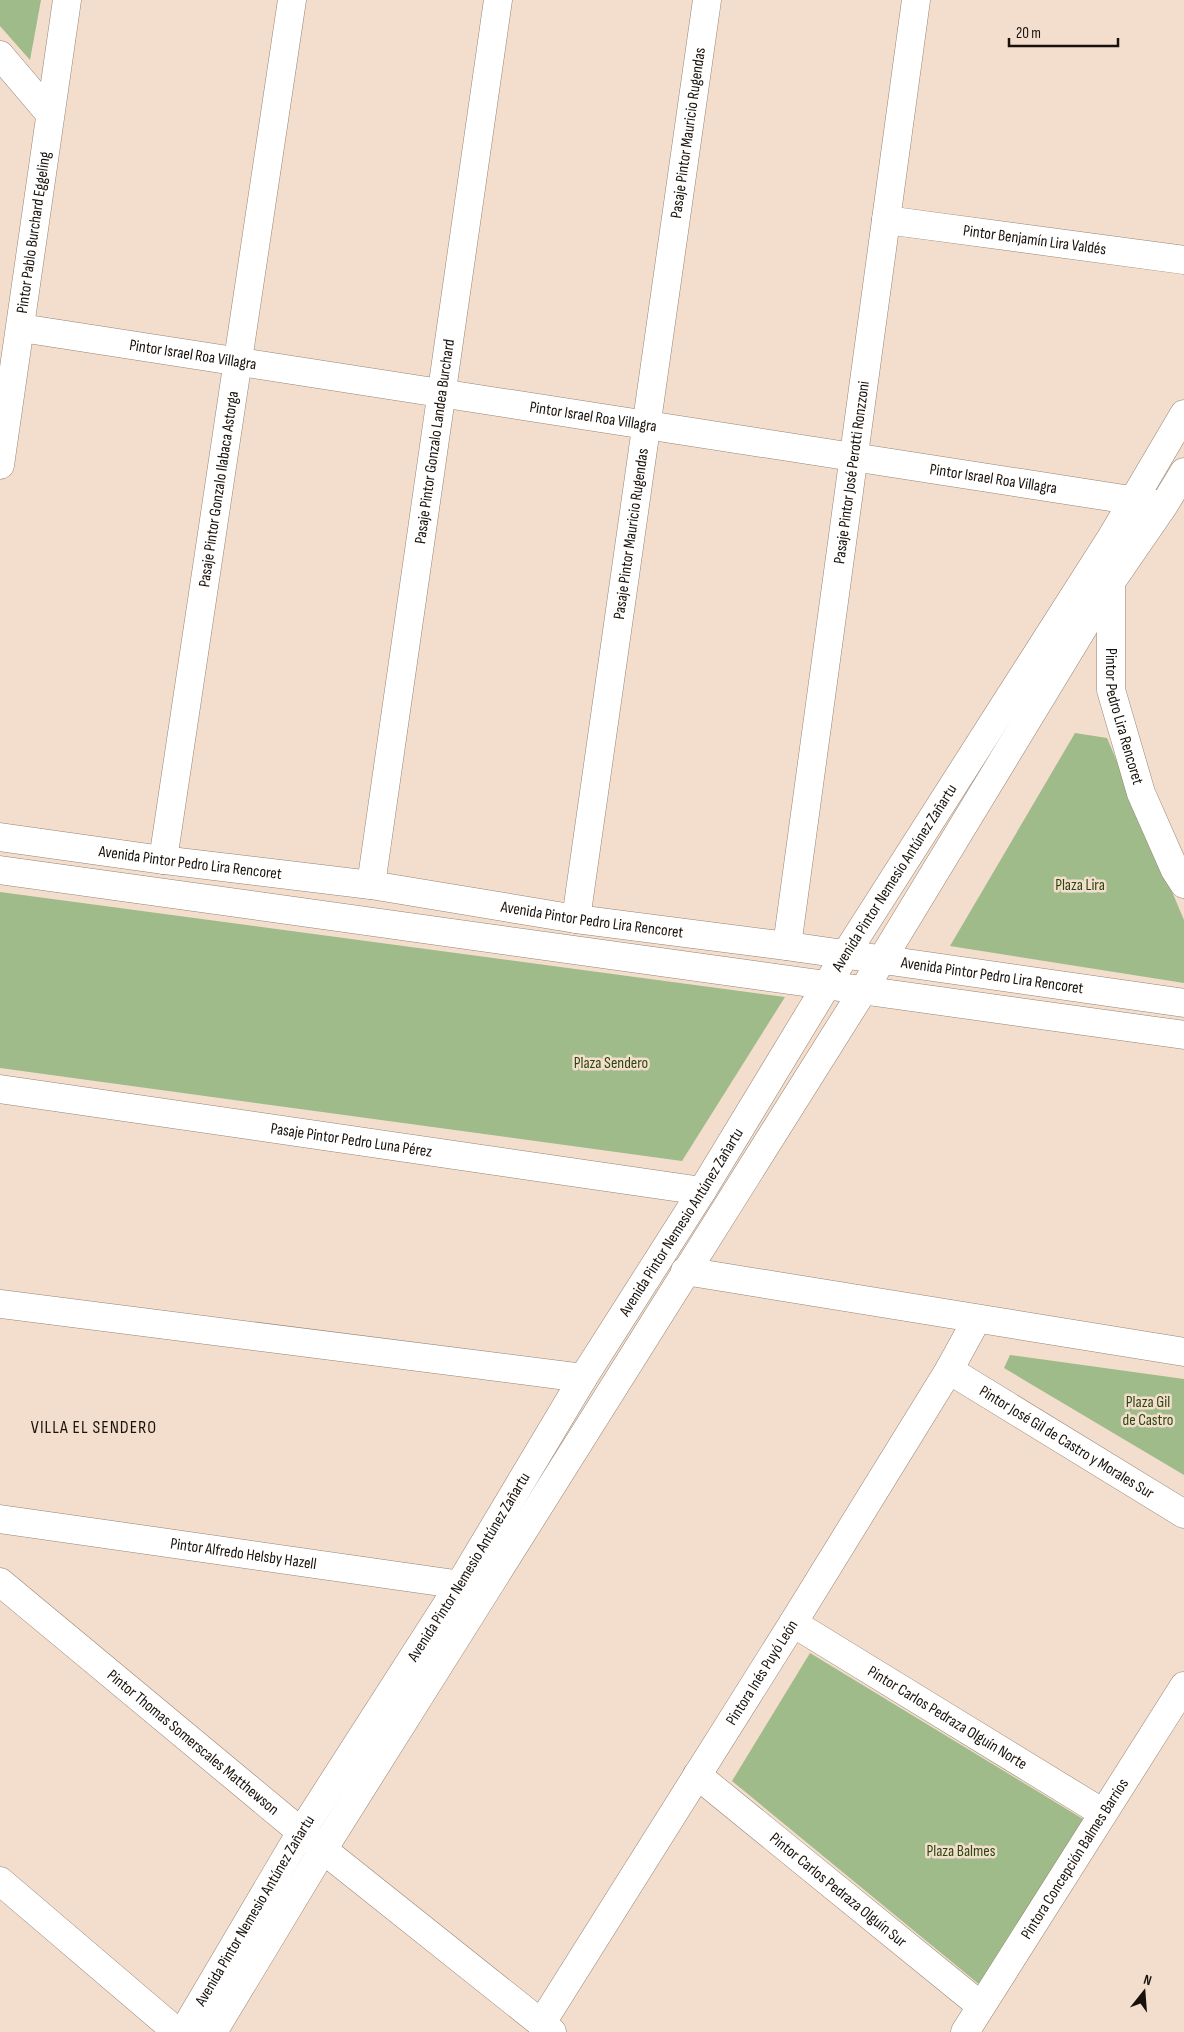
<svg xmlns="http://www.w3.org/2000/svg" width="1184" height="2032" viewBox="0 0 1184 2032" font-family="'Sofia Sans Condensed',sans-serif">
<style>
.green{fill:#9ebb89}
.lines{fill:none;stroke-linecap:round;stroke-linejoin:round}
.street-casing{stroke:#968374;stroke-width:29}
.secondary-casing{stroke:#968374;stroke-width:29}
.street{stroke:#fff;stroke-width:28}
.secondary{stroke:#fff;stroke-width:28}
.labels{text-anchor:middle;dominant-baseline:central;stroke-width:5;stroke-linejoin:round;paint-order:stroke}
.street-label{font-size:16px;fill:#19120c;stroke:#f3decd}
.park-label{font-size:16px;fill:#2b470f;stroke:#f3decd}
.neighbourhood-label{font-size:18px;letter-spacing:1px;fill:#19120c;stroke:#f3decd}
</style>
<rect width="100%" height="100%" fill="#f3decd"/>
<!-- green -->
<g class="green">
<polygon points="0,0 41,0 30,60 0,26"/>
<polygon points="1075,733 1107,738 1184,920 1184,983 950,946"/>
<polygon points="0,892 785,997 682,1161 0,1068"/>
<polygon points="1010,1355 1184,1379 1184,1475 1004,1368"/>
<polygon points="810,1653 1088,1822 986,1990 732,1781"/>
</g>
<g class="lines">
<defs>
<g id="street">
<polyline points="0,55 50,114"/>
<path id="s1" d="M 886,220 L 1184,260"/>
<path id="s2" d="M 21,328 L 1156,504"/>
<path id="s3" d="M 0,465 L 67,0"/>
<path id="s4" d="M 1111,572 L 1111,690 L 1141,793 L 1175,870 L 1184,884"/>
<path id="s5" d="M 0,837 L 163,860 L 371,885 L 576,919 L 787,946 L 1184,1003"/>
<path id="s6" d="M 163,860 L 292,0"/>
<polyline points="0,870 1184,1035"/>
<path id="s7" d="M 371,885 L 498,0"/>
<path id="s8" d="M 576,919 L 707,0"/>
<path id="s9" d="M 787,946 L 916,0"/>
<path id="s10" d="M 0,1089 L 702,1191"/>
<polyline points="685,1271 1184,1352"/>
<polyline points="0,1304 583,1378"/>
<path id="s11" d="M 949,1370 L 1184,1514"/>
<path id="s12" d="M 0,1519 L 483,1588"/>
<path id="s13" d="M 0,1582 L 301,1832 L 552,2032"/>
<path id="s14" d="M 793,1623 L 1103,1813"/>
<path id="s15" d="M 697,1775 L 981,2006"/>
<polyline points="0,1881 177,2032"/>
<path id="s16" d="M 541,2024 L 793,1623 L 949,1370 L 977,1319"/>
<path id="s17" d="M 965,2032 L 1184,1686"/>
</g>
<g id="secondary">
<path id="s18" d="M 183,2032 L 301,1832 L 460,1584 L 583,1378 L 702,1191 L 845,955 L 1111,538 L 1184,414"/>
<polyline points="213,2032 324,1848 864,989 1111,582 1164,505 1184,472"/>
</g>
</defs>
<!-- street casing -->
<use href="#street" class="street-casing"/>
<!-- secondary casing -->
<use href="#secondary" class="secondary-casing"/>
<!-- street -->
<use href="#street" class="street"/>
<!-- secondary -->
<use href="#secondary" class="secondary"/>
</g>
<g class="labels">
<!-- street labels -->
<g class="street-label">
<text stroke="none"><textPath href="#s8" startOffset="794">Pasaje Pintor Mauricio Rugendas</textPath></text>
<text stroke="none"><textPath href="#s3" startOffset="235">Pintor Pablo Burchard Eggeling</textPath></text>
<text stroke="none"><textPath href="#s1" startOffset="150">Pintor Benjamín Lira Valdés</textPath></text>
<text stroke="none"><textPath href="#s2" startOffset="174">Pintor Israel Roa Villagra</textPath></text>
<text stroke="none"><textPath href="#s2" startOffset="579">Pintor Israel Roa Villagra</textPath></text>
<text stroke="none"><textPath href="#s7" startOffset="448">Pasaje Pintor Gonzalo Landea Burchard</textPath></text>
<text stroke="none"><textPath href="#s9" startOffset="478">Pasaje Pintor José Perotti Ronzzoni</textPath></text>
<text stroke="none"><textPath href="#s2" startOffset="984">Pintor Israel Roa Villagra</textPath></text>
<text stroke="none"><textPath href="#s6" startOffset="375">Pasaje Pintor Gonzalo Ilabaca Astorga</textPath></text>
<text stroke="none"><textPath href="#s8" startOffset="389">Pasaje Pintor Mauricio Rugendas</textPath></text>
<text stroke="none"><textPath href="#s4" startOffset="146">Pintor Pedro Lira Rencoret</textPath></text>
<text stroke="none"><textPath href="#s5" startOffset="192">Avenida Pintor Pedro Lira Rencoret</textPath></text>
<text stroke="none"><textPath href="#s18" startOffset="1356">Avenida Pintor Nemesio Antúnez Zañartu</textPath></text>
<text stroke="none"><textPath href="#s5" startOffset="598">Avenida Pintor Pedro Lira Rencoret</textPath></text>
<text stroke="none"><textPath href="#s5" startOffset="1002">Avenida Pintor Pedro Lira Rencoret</textPath></text>
<text stroke="none"><textPath href="#s10" startOffset="355">Pasaje Pintor Pedro Luna Pérez</textPath></text>
<text stroke="none"><textPath href="#s18" startOffset="951">Avenida Pintor Nemesio Antúnez Zañartu</textPath></text>
<text stroke="none"><textPath href="#s11" startOffset="138">Pintor José Gil de Castro y Morales Sur</textPath></text>
<text stroke="none"><textPath href="#s12" startOffset="246">Pintor Alfredo Helsby Hazell</textPath></text>
<text stroke="none"><textPath href="#s18" startOffset="546">Avenida Pintor Nemesio Antúnez Zañartu</textPath></text>
<text stroke="none"><textPath href="#s16" startOffset="415">Pintora Inés Puyó León</textPath></text>
<text stroke="none"><textPath href="#s14" startOffset="181">Pintor Carlos Pedraza Olguín Norte</textPath></text>
<text stroke="none"><textPath href="#s13" startOffset="251">Pintor Thomas Somerscales Matthewson</textPath></text>
<text stroke="none"><textPath href="#s17" startOffset="205">Pintora Concepción Balmes Barrios</textPath></text>
<text stroke="none"><textPath href="#s15" startOffset="182">Pintor Carlos Pedraza Olguín Sur</textPath></text>
<text stroke="none"><textPath href="#s18" startOffset="141">Avenida Pintor Nemesio Antúnez Zañartu</textPath></text>
</g>
<!-- park labels -->
<g class="park-label">
<text x="1080" y="885">Plaza Lira</text>
<text x="611" y="1063">Plaza Sendero</text>
<text x="1148" y="1402">Plaza Gil<tspan x="1148" dy="18">de Castro</tspan></text>
<text x="961" y="1851">Plaza Balmes</text>
</g>
<!-- neighbourhood labels -->
<g class="neighbourhood-label">
<text x="94" y="1427">VILLA EL SENDERO</text>
</g>
</g>
<!-- north arrow -->
<g transform="translate(1144 1992) rotate(17)" stroke="#f3decd" stroke-width="4" paint-order="stroke">
<path d="M0-4L9 19L0 12L-9 19Z" fill="#19120c"/>
<text y="-8" font-size="14" font-weight="bold" text-anchor="middle" fill="#19120c">N</text>
</g>
<!-- scale -->
<path d="M1009 38v8h109v-8" fill="none" stroke="#19120c" stroke-width="2.5"/>
<text x="1016" y="38" font-size="15" fill="#19120c" stroke="#f3decd" stroke-width="4" paint-order="stroke">20 m</text>
</svg>
